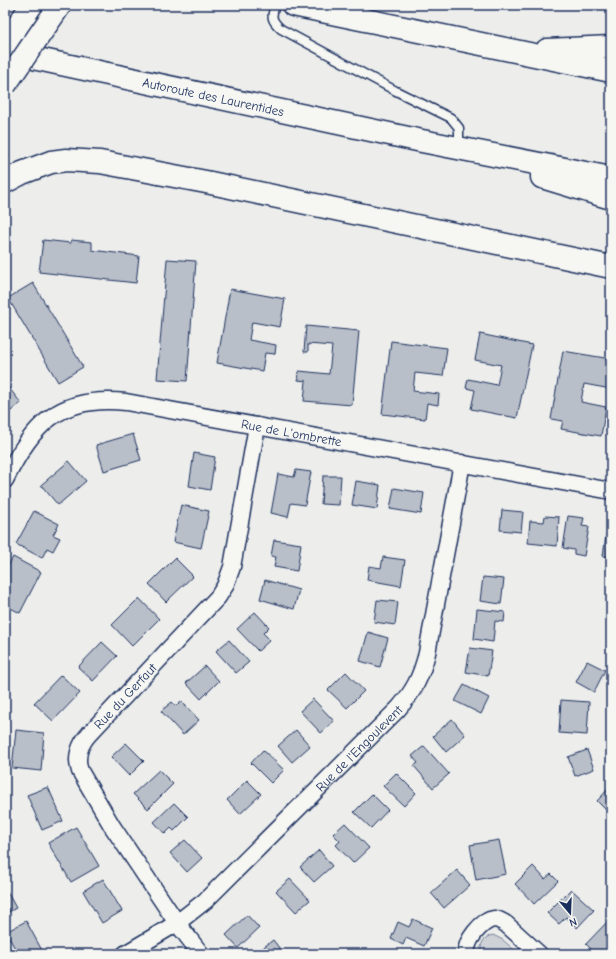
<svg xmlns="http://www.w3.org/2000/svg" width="616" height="959" viewBox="0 0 616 959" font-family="'Comic Neue',sans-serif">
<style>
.green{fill:#ced2d7;stroke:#74809a}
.building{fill:#b9bfc8;stroke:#1b2f5e}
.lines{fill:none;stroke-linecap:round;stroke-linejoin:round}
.lane-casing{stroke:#1b2f5e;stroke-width:11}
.street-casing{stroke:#1b2f5e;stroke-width:19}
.secondary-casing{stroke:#1b2f5e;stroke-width:25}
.highway-casing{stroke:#1b2f5e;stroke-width:25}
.lane{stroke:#f6f6f2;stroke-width:8}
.street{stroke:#f6f6f2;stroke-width:16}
.secondary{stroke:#f6f6f2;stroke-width:22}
.highway{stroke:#f6f6f2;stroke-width:22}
.secondary-bridge-casing{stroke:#1b2f5e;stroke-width:25;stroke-linecap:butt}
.secondary-bridge{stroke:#f6f6f2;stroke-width:22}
.labels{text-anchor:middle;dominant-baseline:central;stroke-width:3;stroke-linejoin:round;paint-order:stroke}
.street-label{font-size:13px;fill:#1b2f5e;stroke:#f6f6f2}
</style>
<rect width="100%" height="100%" fill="#edeeec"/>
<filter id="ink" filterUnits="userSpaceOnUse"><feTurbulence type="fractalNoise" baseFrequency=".025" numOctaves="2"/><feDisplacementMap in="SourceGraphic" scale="8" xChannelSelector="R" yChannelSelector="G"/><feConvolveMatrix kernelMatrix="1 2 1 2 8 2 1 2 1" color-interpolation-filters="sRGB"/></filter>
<g filter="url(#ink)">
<!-- green -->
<path class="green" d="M 493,935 L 503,940 L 519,954 L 482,954 C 479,945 483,937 493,935 Z"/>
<!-- building -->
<g class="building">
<polygon points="43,240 71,243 71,240 92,242 92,250 139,256 136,283 39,272"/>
<polygon points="167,259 196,261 187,381 157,379"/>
<polygon points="33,283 83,367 58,382 8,298"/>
<polygon points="230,289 285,299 280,327 252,322 249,340 276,345 275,354 265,353 262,371 217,363"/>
<polygon points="306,326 359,331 352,405 304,401 306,381 298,380 299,371 329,374 332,346 308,344 308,352 304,352"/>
<polygon points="480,334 532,345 517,418 471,409 475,390 466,388 468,379 497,385 501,365 475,360"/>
<polygon points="391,341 447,348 443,376 415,373 413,391 439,394 438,405 427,403 425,419 382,414"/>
<polygon points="563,351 611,359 611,389 584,384 581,402 606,407 601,436 561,429 563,421 551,419"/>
<polygon points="5,383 21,403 7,414 5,411"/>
<polygon points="133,434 141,460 104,471 96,445"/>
<polygon points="194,453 215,457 210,490 189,486"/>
<polygon points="69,461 86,481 58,505 41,485"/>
<polygon points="296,470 311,472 305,505 291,503 288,517 271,513 278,474 294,477"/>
<polygon points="323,476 341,476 339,505 321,504"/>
<polygon points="356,481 380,485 377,509 352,505"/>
<polygon points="394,488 424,493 421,514 390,509"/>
<polygon points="181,505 209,511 201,548 173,542"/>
<polygon points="502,510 523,512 521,532 500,530"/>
<polygon points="34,511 59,524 53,535 60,538 53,551 47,548 42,558 16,544"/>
<polygon points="545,516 559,517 557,546 528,543 530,521 544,522"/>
<polygon points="568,516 584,518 582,526 589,527 584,556 574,554 574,550 563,548"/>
<polygon points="607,528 611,528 611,557 603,556"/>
<polygon points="274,540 301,544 297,571 274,567 276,557 271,556"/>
<polygon points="13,557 41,572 20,613 5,605 5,572"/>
<polygon points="383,557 405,560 401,586 367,580 369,566 381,568"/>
<polygon points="175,558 193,576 166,602 149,584"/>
<polygon points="483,577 504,579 501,604 480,601"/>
<polygon points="265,580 299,590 294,609 260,599"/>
<polygon points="139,598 159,619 132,646 112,625"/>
<polygon points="377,600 398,602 395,625 374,622"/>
<polygon points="477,609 505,612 504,622 495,621 493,642 474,639"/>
<polygon points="255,612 269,627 263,633 270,640 258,651 237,629"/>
<polygon points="5,620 9,622 5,629"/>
<polygon points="368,632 388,638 380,667 360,661"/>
<rect x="608" y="633" width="3" height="24"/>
<polygon points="229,640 249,662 236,673 216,651"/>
<polygon points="102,642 117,656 93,681 78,667"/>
<polygon points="470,648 492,651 488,676 466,672"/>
<polygon points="587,661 605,670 594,692 576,682"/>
<polygon points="205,666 219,681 201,699 186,683"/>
<polygon points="346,672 364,691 347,708 328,690"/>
<polygon points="61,675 80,693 53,721 34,703"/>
<polygon points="464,685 489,698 481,714 455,701"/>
<polygon points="313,699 334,721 321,733 300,711"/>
<polygon points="561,700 589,702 587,735 559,733"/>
<polygon points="181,701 199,720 183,735 161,711 172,702 176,706"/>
<polygon points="452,719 465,735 446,752 433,736"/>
<polygon points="16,730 44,733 41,771 12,768"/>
<polygon points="296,730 310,746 292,762 278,746"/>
<polygon points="126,743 144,761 129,776 111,757"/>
<polygon points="424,746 449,774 433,788 414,766 418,763 412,756"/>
<polygon points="263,750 284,770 271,783 251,763"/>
<polygon points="587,750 594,769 575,776 568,757"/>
<polygon points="159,770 173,784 148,809 133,794"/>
<polygon points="396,773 416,793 404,806 383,786"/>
<polygon points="247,780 261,794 240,814 227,800"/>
<polygon points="611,786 611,815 597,801"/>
<polygon points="48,787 63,821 42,830 27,795"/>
<polygon points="372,794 388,810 371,828 354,812"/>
<polygon points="174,803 188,817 174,831 171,828 165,834 154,822"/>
<polygon points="345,823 369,848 353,863 336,845 340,841 333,834"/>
<polygon points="76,827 99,866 71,882 48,843"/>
<polygon points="185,840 202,858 187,872 170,853"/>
<polygon points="499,840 506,874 476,880 470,845"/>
<polygon points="319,850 332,866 314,882 300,867"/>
<polygon points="533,866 545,879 551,874 558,881 534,904 515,884"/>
<polygon points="457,870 470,885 444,908 431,893"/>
<polygon points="103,879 122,911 102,923 83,891"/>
<polygon points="290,879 310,900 296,912 276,891"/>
<polygon points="5,888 16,908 5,914"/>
<polygon points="571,889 594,910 577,928 566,917 559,924 547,913"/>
<polygon points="247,915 259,928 238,948 226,935"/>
<polygon points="413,919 432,928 424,946 406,938 403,945 391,939 398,922 409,927"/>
<polygon points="609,920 611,922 611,954 605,954 600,950 596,954 586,944"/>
<polygon points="26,921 44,954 18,954 6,932"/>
<polygon points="273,940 284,954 255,954"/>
</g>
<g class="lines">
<defs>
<path id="lane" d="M 275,5 C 271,17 271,20 281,29 L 396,91 L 451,118 L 459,128 L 459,147"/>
<g id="street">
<path id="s1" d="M 5,480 C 33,424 59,395 126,402 L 611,491"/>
<path id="s2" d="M 125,954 L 177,923 L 205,901 L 398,709 C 414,691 421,677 427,653 L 462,463"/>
<path id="s3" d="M 201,954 L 177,923 L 112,826 L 80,771 C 75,757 80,744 89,734 L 218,597 L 225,586 L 232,567 L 257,426"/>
<path d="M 467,954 C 464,942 482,920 494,919 C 499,919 502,922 506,924 L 539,954"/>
</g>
<g id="secondary">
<polyline points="5,44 32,5"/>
<polyline points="5,182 22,173 51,162 66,160 100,162 206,182 611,267"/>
</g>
<g id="highway">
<polyline points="293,5 611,71"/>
<polyline points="547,50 611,47"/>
<path id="s4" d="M 5,52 L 422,141 L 611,178"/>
<polyline points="542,177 611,198"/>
</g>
</defs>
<!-- lane casing -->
<use href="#lane" class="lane-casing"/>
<!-- street casing -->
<use href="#street" class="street-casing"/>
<!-- secondary casing -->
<use href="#secondary" class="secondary-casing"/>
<!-- highway casing -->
<use href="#highway" class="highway-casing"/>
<!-- lane -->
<use href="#lane" class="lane"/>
<!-- street -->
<use href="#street" class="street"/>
<!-- secondary -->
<use href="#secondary" class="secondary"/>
<!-- highway -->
<use href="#highway" class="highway"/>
<defs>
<polyline id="secondary-bridge" points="5,85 60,5"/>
</defs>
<!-- secondary-bridge casing -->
<use href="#secondary-bridge" class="secondary-bridge-casing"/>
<!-- secondary-bridge -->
<use href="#secondary-bridge" class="secondary-bridge"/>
</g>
</g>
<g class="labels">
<!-- street labels -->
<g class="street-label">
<text stroke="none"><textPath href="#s4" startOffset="213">Autoroute des Laurentides</textPath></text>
<text stroke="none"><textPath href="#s1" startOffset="325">Rue de L'ombrette</textPath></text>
<text stroke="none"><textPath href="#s3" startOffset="312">Rue du Gerfaut</textPath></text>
<text stroke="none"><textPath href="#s2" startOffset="313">Rue de l'Engoulevent</textPath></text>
</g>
</g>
<!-- margin -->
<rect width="616" height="959" fill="none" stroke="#f6f6f2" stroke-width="20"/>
<rect x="10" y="10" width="596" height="939" fill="none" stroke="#1b2f5e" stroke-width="1.5" filter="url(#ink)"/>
<!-- north arrow -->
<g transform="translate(570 913) rotate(161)" stroke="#f6f6f2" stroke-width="3" paint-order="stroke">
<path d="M0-3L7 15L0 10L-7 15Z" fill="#1b2f5e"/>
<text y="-6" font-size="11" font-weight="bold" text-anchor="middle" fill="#1b2f5e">N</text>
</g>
</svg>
